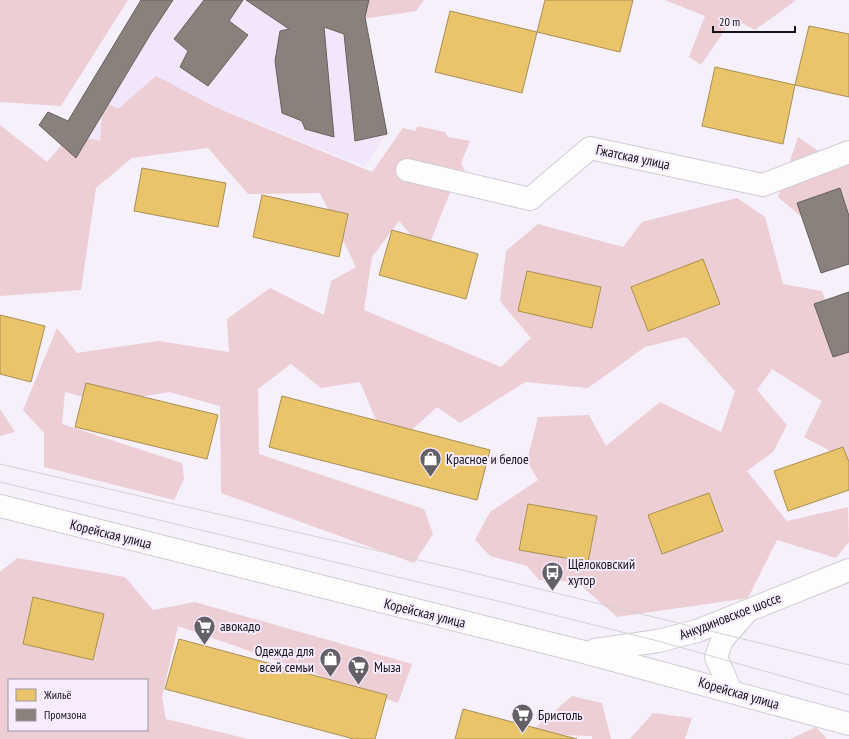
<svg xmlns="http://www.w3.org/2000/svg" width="849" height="739" viewBox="0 0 849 739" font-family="'PT Sans Narrow',sans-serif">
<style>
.built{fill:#f1e6fa}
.green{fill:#edced5;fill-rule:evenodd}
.homes{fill:#e9c46a;stroke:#aa8f52}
.industry{fill:#8a817c;stroke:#67605e}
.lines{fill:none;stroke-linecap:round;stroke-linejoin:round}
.street-casing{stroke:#d0cbd4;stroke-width:24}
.secondary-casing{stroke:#d0cbd4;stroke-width:24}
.street{stroke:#fefdfe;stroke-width:22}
.secondary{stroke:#fefdfe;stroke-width:22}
.tram{stroke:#d3d1d4;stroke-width:1}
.labels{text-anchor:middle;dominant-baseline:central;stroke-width:4;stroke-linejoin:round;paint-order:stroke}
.street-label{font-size:14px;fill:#161219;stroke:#f6ecfe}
.poi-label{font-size:14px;fill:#161219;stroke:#f6ecfe;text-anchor:start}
</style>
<rect width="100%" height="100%" fill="#f5f0fa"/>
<!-- built -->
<polygon class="built" points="141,0 369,0 365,17 387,134 364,166 154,83 93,165 76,158 39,125 48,112 68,121"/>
<!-- green -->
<g class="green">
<polygon points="0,0 128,0 61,106 0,102"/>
<polygon points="355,0 424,0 416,11 356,20"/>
<polygon points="665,0 794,0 795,1 755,30 733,18 701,65 689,57 705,16"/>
<polygon points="156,76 215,107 372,172 403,128 416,131 417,126 445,132 448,137 470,141 461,163 465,171 459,170 426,253 399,221 372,257 364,310 501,367 531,338 500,301 506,251 538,224 623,247 642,222 737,198 765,217 783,284 822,291 837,333 849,331 849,461 804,437 822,401 772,369 757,390 787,425 773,452 747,471 787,521 848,507 849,542 836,558 777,540 748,598 617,617 577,582 539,580 527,566 490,556 475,540 490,512 538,480 527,461 538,417 589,415 606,446 660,402 721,432 735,391 686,337 645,347 588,388 525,382 460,423 437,407 408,433 378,425 360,382 321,388 291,364 258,389 259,454 424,509 433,534 414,563 221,493 220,406 169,392 105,403 65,392 62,424 182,463 184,479 174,500 44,467 44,433 23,410 57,328 77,353 158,341 229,352 227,319 270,288 324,315 331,281 356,267 320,193 248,194 208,148 132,158 96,188 81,290 0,296 0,125 47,162 70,135 100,141 103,101 118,109"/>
<polygon points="798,137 823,154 849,143 849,220 822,234 778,197"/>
<polygon points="0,409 15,432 0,436"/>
<path d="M 17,558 L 125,577 L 153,610 L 195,602 L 412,664 L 398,703 L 178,626 L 162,698 L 166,719 L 248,739 L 0,739 L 0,572 ZM 9,680 L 147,680 L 147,730 L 9,730 Z"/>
<polygon points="572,696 602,703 611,739 592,739 592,736 528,734"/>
<polygon points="653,713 692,718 685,739 630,739"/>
<polygon points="816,727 827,739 790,739"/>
</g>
<!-- homes -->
<g class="homes">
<polygon points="545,0 633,0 620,52 537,32"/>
<polygon points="450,11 537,32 522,93 435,72"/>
<polygon points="809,26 849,34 849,97 795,85"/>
<polygon points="715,67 795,85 783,144 702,126"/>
<polygon points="142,168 226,183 218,227 134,211"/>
<polygon points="262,195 348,214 339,257 253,237"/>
<polygon points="392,230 478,254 466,299 379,275"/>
<polygon points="703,259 720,304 648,331 631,287"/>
<polygon points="527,271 601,287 592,328 518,311"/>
<polygon points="0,315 45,326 31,382 0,374"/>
<polygon points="86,383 218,415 207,459 75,427"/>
<polygon points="282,396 490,450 477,500 269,447"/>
<polygon points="843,447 849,462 849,490 788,511 774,471"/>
<polygon points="709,493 723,531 662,554 648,515"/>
<polygon points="528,504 597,516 588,562 519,550"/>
<polygon points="33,597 104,614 93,660 23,644"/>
<polygon points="179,639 387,695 375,739 354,739 165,689"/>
<polygon points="463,709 577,739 455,739"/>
</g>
<!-- industry -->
<g class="industry">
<polygon points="141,0 173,0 150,35 76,158 39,125 48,112 68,121"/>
<polygon points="204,0 243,0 229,21 248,35 208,86 180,67 188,51 174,39"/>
<polygon points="246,0 369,0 365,17 387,134 355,141 344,34 324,27 334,137 305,129 302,121 282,113 275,61 280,31 289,29"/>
<polygon points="840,188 849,216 849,264 821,273 797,203"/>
<polygon points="849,292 849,352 833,357 814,304"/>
</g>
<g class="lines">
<defs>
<polyline id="street" points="407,170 530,199 590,148 763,185 849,152"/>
<g id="secondary">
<polyline points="0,506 584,652 849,724"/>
<polyline points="595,650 658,641 697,631 849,570"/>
<polyline points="731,691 716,657 722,640 744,615"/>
</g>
</defs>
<!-- street casing -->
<use href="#street" class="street-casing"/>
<!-- secondary casing -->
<use href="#secondary" class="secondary-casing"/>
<!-- street -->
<use href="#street" class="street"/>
<!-- secondary -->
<use href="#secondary" class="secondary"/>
<!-- tram -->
<g class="tram">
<polyline points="0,464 466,571 849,665"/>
<polyline points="0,482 506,603 658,641 849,695"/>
</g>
</g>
<!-- icons -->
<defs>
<symbol id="shop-pin" viewBox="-11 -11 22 30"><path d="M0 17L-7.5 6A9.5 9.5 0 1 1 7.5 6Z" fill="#646068" stroke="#f6ecfe"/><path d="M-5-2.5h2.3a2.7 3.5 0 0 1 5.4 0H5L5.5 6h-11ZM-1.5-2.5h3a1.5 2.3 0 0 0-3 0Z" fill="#fff"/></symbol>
<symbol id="bus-pin" viewBox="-11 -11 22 30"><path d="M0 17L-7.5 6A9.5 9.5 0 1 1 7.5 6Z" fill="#646068" stroke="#f6ecfe"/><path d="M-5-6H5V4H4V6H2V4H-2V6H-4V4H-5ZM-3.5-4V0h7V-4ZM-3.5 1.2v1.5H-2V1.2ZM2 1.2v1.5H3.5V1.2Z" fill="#fff"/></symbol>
<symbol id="supermarket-pin" viewBox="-11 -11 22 30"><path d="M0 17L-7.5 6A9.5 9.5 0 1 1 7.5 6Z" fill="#646068" stroke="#f6ecfe"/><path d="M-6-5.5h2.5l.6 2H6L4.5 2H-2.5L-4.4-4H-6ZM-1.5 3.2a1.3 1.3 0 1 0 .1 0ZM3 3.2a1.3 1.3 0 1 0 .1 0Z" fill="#fff"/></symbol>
</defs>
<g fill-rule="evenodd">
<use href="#shop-pin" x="418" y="446" width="25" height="34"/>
<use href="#bus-pin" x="540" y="560" width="25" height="34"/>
<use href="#supermarket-pin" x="192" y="614" width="25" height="34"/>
<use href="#shop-pin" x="318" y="646" width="25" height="34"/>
<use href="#supermarket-pin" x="346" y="654" width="25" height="34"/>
<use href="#supermarket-pin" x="510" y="702" width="25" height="34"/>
</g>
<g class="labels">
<!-- street labels -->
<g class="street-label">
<text transform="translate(633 157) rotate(12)">Гжатская улица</text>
<text transform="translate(111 534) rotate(14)">Корейская улица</text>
<text transform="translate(425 613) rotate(14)">Корейская улица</text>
<text transform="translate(730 616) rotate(-21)">Анкудиновское шоссе</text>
<text transform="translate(739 693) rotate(16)">Корейская улица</text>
</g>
<!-- poi labels -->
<g class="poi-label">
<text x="446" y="459">Красное и белое</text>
<text x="568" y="564">Щёлоковский<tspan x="568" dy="16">хутор</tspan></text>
<text x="220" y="626">авокадо</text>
<text x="314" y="651" text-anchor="end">Одежда для<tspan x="314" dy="16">всей семьи</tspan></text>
<text x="374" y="667">Мыза</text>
<text x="538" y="715">Бристоль</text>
</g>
</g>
<!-- legend -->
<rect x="8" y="679" width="140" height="52" fill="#f6ecfe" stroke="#9c95a2"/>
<rect x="16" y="689" width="20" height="12" fill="#e9c46a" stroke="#9c95a2"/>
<text x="44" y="699" font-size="12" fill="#161219">Жильё</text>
<rect x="16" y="709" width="20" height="12" fill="#8a817c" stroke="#9c95a2"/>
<text x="44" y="719" font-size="12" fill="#161219">Промзона</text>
<!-- scale -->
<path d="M713 26v6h82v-6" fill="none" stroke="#161219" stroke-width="2"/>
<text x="719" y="26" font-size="12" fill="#161219" stroke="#f6ecfe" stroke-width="3" paint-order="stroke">20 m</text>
</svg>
